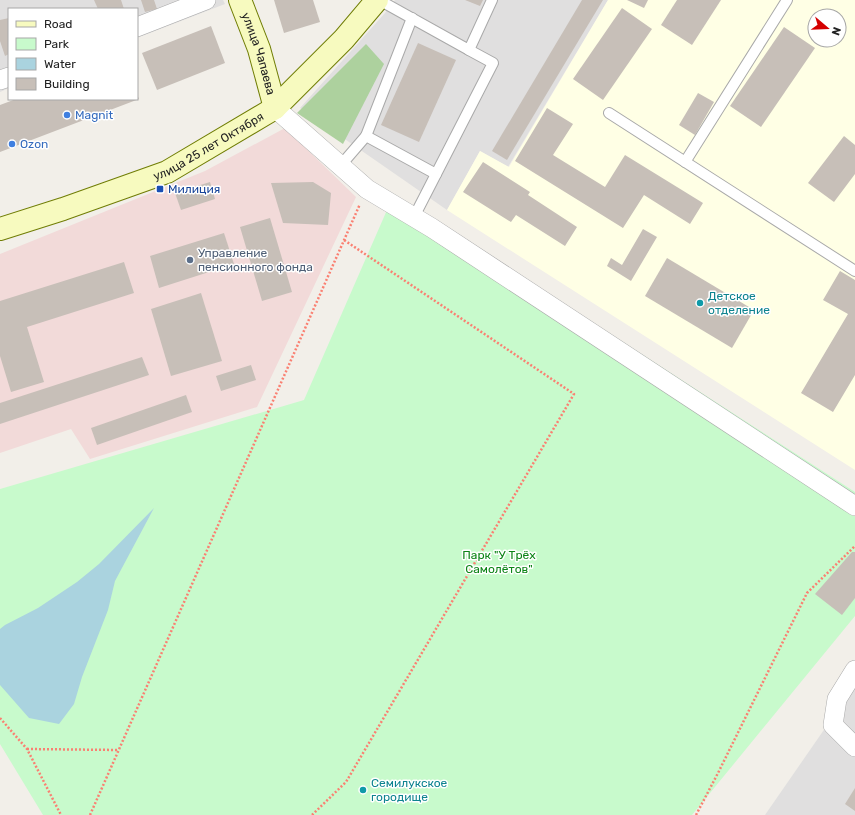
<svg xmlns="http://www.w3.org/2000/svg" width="855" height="815" viewBox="0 0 855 815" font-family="Rubik,sans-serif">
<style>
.residential{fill:#e0dfdf}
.commercial{fill:#f2dad9}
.education{fill:#ffffe5;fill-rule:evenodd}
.forest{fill:#add19e}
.park{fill:#c8facc}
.water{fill:#aad3df}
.building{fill:#c7bfb8}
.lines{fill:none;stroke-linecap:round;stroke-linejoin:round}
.lane-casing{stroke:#a9a9a9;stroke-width:12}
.street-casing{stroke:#a9a9a9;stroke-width:20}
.secondary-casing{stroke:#707d05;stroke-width:24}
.path{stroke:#fa8072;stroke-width:2.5;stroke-dasharray:2 2;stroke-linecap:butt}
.lane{stroke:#fff;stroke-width:10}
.street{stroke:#fff;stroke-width:19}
.secondary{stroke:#f7fabf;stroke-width:22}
.shop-dot{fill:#3f7fe0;stroke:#fff;stroke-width:1.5}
.transit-dot{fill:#1a4fb4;stroke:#fff;stroke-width:1.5}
.service-dot{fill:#5c6f8a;stroke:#fff;stroke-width:1.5}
.culture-dot{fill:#0f9aa8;stroke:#fff;stroke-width:1.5}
.labels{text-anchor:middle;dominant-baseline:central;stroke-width:3;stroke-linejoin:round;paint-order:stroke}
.street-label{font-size:12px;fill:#222;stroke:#fff}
.shop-label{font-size:12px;fill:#366cbe;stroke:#fff;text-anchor:start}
.transit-label{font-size:12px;fill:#164399;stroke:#fff;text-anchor:start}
.service-label{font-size:12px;fill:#4e5e75;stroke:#fff;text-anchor:start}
.culture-label{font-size:12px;fill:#0d838f;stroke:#fff;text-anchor:start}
.park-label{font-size:12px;fill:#0c8416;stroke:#fff}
</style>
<rect width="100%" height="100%" fill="#f2efe9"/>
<!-- residential -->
<g class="residential">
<polygon points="0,0 223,0 225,4 137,38 137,9 9,9 9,88 0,92"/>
<polygon points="395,0 608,0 508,167 480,151 447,210 300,108 385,13"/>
<polygon points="855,685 855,815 765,815"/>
</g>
<!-- commercial -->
<polygon class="commercial" points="285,128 356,197 257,407 90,459 71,429 0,453 0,254 205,171"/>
<!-- education -->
<path class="education" d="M 608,0 L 855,0 L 855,470 L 447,210 L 480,151 L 509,167 ZM 815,16 L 839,16 L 839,40 L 815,40 Z"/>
<!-- forest -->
<polygon class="forest" points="366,44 384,64 343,144 297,113"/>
<!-- park -->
<polygon class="park" points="394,194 855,492 855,616 692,815 43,815 0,744 0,489 304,400"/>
<!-- water -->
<polygon class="water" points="154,508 115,581 108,610 82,677 74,704 59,724 29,718 0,685 0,629 5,625 38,608 77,582 99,564"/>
<!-- building -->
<g class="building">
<polygon points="94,0 121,0 124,9 98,9"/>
<polygon points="141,0 154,0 157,9 145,12"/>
<polygon points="274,0 313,0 320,22 284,33"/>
<polygon points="465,0 483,0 480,6"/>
<polygon points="582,0 603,0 507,160 492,151"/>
<polygon points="627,0 648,0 644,8"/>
<polygon points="677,0 721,0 692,45 661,25"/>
<polygon points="622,8 652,29 603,100 573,79"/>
<polygon points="9,18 9,54 5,56 0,41 0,20"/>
<polygon points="211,26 225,63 157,90 142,53"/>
<polygon points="784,27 815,48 761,127 730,106"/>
<polygon points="418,43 456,60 419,142 381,125"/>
<polygon points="698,93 714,102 695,135 679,125"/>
<polygon points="137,94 139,99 0,152 0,105 16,99 137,99"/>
<polygon points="547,108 573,124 553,155 605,187 625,155 703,203 690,224 644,195 623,228 515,161"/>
<polygon points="844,136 855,145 855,174 834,202 808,183"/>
<polygon points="483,162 530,192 528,195 577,227 565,246 516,215 511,222 463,192"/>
<polygon points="210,182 215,199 181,210 175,193"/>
<polygon points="313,182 331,193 328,225 283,223 271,183"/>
<polygon points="270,218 292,292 262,301 240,227"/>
<polygon points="643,229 657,237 631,281 607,266 611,258 622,265"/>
<polygon points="224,233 234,264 159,288 150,256"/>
<polygon points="667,258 754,310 732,348 645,296"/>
<polygon points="124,262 134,293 27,327 44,382 11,392 0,356 0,301"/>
<polygon points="840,271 855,280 855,375 833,412 801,393 848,314 823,300"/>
<polygon points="201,293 222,361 171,376 151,309"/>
<polygon points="142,357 149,375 0,424 0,403"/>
<polygon points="251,365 256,380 221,391 216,376"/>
<polygon points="186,395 192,412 97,445 91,428"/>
<polygon points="852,552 855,552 855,598 842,615 815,594"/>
<polygon points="855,788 855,811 845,804"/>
</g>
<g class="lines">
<defs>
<g id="lane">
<polyline points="379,0 469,50 492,0"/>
<polyline points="609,113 855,271"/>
<polyline points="366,136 412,18"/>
<polyline points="685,162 787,0"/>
<polyline points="341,165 366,136 436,174"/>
<polyline points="414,217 493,63 469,50"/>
</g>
<g id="street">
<polyline points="137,27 206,0"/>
<polyline points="0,80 9,77"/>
<polyline points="275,108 367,189 432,228 855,506"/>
<polyline points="855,670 837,699 833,725 855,747"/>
</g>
<g id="secondary">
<path id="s1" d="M 240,0 L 259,49 L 275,108"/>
<path id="s2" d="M 0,229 L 63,209 L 167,172 L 275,108 L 344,39 L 377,0"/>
</g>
</defs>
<!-- lane casing -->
<use href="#lane" class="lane-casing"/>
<!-- street casing -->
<use href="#street" class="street-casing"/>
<!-- secondary casing -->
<use href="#secondary" class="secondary-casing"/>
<!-- path -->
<g class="path">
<polyline points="0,718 27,749 61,815"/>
<polyline points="27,749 119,750"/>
<polyline points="90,815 360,204"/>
<polyline points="312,815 346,782 574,394 344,240"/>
<polyline points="696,815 718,773 807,593 855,546"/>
</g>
<!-- lane -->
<use href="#lane" class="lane"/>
<!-- street -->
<use href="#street" class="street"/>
<!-- secondary -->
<use href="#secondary" class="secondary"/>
</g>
<!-- markers -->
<g class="shop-dot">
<circle cx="67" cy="115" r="4"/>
<circle cx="12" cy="144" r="4"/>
</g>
<rect class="transit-dot" x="156" y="185" width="8" height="8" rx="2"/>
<circle class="service-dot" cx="190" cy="260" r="4"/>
<g class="culture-dot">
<circle cx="700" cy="303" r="4"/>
<circle cx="363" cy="790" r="4"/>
</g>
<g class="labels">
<!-- street labels -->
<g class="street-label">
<text stroke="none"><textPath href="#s1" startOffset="57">улица Чапаева</textPath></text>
<text stroke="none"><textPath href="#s2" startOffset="225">улица 25 лет Октября</textPath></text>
</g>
<!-- shop labels -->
<g class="shop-label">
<text x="75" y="115">Magnit</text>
<text x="20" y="144">Ozon</text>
</g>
<!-- transit labels -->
<g class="transit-label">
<text x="168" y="189">Милиция</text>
</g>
<!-- service labels -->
<g class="service-label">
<text x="198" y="253">Управление<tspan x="198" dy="14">пенсионного фонда</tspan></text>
</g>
<!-- culture labels -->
<g class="culture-label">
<text x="708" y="296">Детское<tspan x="708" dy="14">отделение</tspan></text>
<text x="371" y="783">Семилукское<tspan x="371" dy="14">городище</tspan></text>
</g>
<!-- park labels -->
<g class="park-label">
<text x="499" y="555">Парк "У Трёх<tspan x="499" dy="14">Самолётов"</tspan></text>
</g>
</g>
<!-- legend -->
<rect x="8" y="8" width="130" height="92" fill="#ffffff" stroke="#a7a7a7"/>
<rect x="16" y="21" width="20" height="6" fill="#f7fabf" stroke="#a7a7a7"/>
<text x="44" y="28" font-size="12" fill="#222222">Road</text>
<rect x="16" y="38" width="20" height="12" fill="#c8facc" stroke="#a7a7a7"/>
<text x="44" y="48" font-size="12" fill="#222222">Park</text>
<rect x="16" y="58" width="20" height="12" fill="#aad3df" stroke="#a7a7a7"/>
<text x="44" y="68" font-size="12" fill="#222222">Water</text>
<rect x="16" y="78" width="20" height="12" fill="#c7bfb8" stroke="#a7a7a7"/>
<text x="44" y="88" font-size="12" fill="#222222">Building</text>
<!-- north arrow -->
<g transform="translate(827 28) rotate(109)"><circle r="19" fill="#ffffff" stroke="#a7a7a7"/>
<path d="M0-3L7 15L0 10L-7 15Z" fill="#d40000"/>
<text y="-6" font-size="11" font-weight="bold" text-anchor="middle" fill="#222222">N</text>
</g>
</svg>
